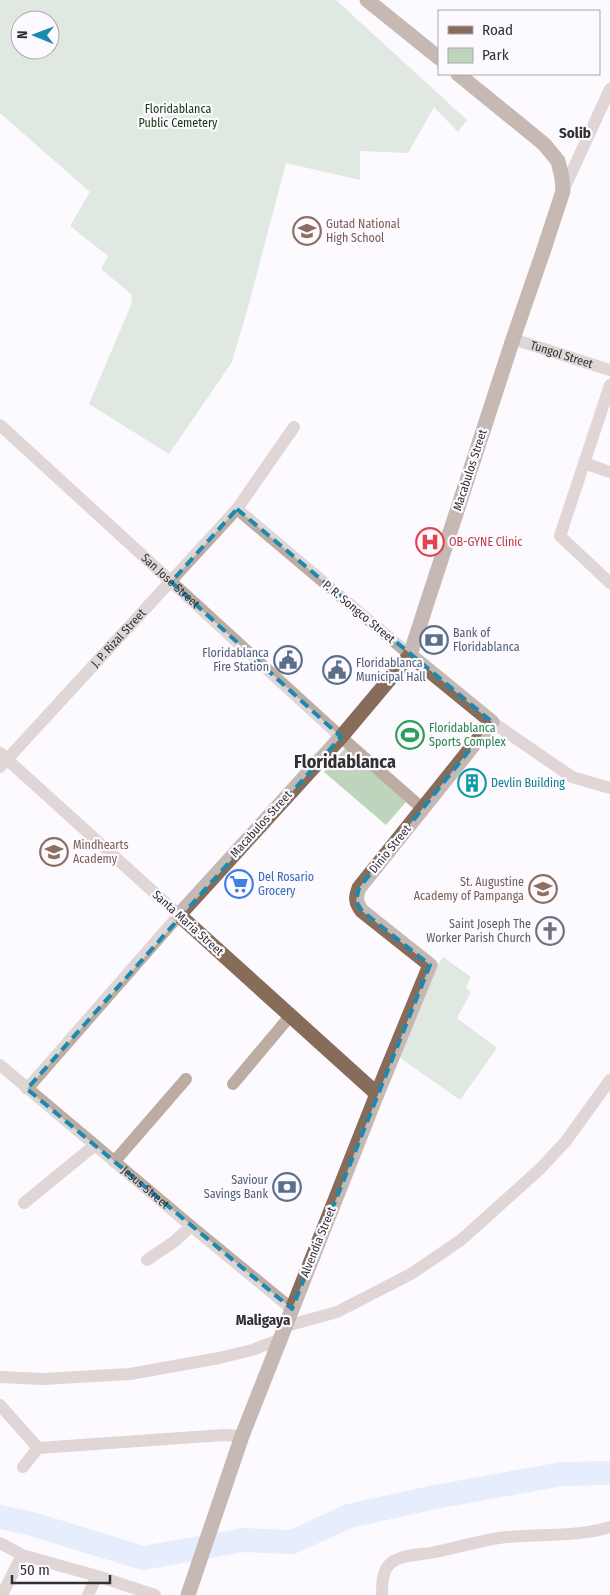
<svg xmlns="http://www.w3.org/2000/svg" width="610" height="1595" viewBox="0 0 610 1595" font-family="'Fira Sans Condensed',sans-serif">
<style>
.green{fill:#bed4bc;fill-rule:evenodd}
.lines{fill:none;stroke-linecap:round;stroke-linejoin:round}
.river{stroke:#cce0fa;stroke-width:24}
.minor{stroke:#bcaca2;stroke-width:12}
.major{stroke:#866c59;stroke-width:15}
.marked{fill:none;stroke:#1b8ab0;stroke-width:4;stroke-dasharray:10 6;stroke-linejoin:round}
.labels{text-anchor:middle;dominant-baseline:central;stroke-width:4.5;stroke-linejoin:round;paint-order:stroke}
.park-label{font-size:12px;fill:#113a11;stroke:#fcf9ff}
.education-label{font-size:12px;fill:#785e54;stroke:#fcf9ff;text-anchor:start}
.street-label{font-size:12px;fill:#313033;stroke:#fcf9ff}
.health-label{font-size:12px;fill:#be3a42;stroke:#fcf9ff;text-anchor:start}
.service-label{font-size:12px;fill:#4e5e75;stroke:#fcf9ff;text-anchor:start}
.leisure-label{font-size:12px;fill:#27864d;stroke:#fcf9ff;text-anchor:start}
.culture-label{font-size:12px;fill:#0d838f;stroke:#fcf9ff;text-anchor:start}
.shop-label{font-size:12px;fill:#366cbe;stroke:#fcf9ff;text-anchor:start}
.worship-label{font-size:12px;fill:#5b616d;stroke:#fcf9ff;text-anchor:end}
.quarter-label{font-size:15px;font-weight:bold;fill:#313033;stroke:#fcf9ff}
.district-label{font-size:18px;font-weight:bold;fill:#313033;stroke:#fcf9ff}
</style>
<rect width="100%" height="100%" fill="#fcf9ff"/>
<!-- green -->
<g class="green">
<path d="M 0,0 L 336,0 L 467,120 L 458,132 L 434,107 L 408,153 L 360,151 L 360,180 L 286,163 L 247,311 L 232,362 L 169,454 L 89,404 L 131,305 L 132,295 L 101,269 L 108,256 L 70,226 L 90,192 L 0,113 ZM 20,20 L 50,20 L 50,50 L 20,50 Z"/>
<polygon points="350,743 411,796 386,825 324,772"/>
<polygon points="443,957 471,977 466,988 471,992 457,1018 497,1048 460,1100 396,1055 435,969"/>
</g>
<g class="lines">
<!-- river -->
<polyline class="river" points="0,1517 29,1523 143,1558 244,1540 292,1542 349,1516 435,1497 562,1474 610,1473"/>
<!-- minor -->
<g class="minor">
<polyline points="563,191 610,89"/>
<path id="s1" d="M 513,339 L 610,370"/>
<polyline points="610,385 560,536 610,583"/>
<path id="s2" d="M 0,425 L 341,737 L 423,809"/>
<polyline points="584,463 610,472"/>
<polyline points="237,509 410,655"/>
<polyline points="492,722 572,777 610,788"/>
<polyline points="0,753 179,915 27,1089"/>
<path id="s3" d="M 0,767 L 237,509 L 294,427"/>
<path id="s4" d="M 0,1065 L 191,1226 L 292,1309"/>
<polyline points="233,1084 291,1015"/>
<polyline points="114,1162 186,1079"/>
<polyline points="24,1203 95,1145"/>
<polyline points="147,1260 175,1241 191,1226"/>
<polyline points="286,1326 337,1312 411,1274 461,1240 540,1169 566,1141 610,1080"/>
<polyline points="0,1377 43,1379 130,1374 219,1358 252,1350 281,1339"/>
<polyline points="0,1405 38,1448"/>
<polyline points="23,1467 38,1448 224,1435 242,1436"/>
<polyline points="0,1543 22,1555 97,1576 155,1595"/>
<polyline points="2,1595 22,1555"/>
<polyline points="88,1595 97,1576"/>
<path d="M 382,1595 C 382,1584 382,1570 391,1563 C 402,1554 422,1555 435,1552 C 457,1548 478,1541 499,1538 C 536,1533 575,1538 610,1527"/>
</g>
<!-- major -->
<g class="major">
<polyline points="367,0 439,58"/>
<polyline points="377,1094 179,915 341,737 410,655 513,339 543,252 563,191 562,178 558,161 544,144 458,74"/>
<path d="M 188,1595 L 242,1436 L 377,1094 L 430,965 L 362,911 C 356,903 355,898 359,888 L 492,722 L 410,655"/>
</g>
</g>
<!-- marked area -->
<path d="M0 0H610V1595H0ZM 237,509 L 492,722 L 359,888 L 356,901 L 362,911 L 430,965 L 292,1309 L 27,1089 L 341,737 L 171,582 Z" fill="#fcf9ff" fill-opacity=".55" fill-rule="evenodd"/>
<path class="marked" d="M 237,509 L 492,722 L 359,888 L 356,901 L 362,911 L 430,965 L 292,1309 L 27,1089 L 341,737 L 171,582 Z"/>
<!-- icons -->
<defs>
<symbol id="school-ring" viewBox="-11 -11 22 22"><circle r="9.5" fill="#fcf9ff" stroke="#8d6e63" stroke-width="1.5"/><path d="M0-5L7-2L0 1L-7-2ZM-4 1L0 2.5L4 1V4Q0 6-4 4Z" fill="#8d6e63"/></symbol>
<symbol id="hospital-ring" viewBox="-11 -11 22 22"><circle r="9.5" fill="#fcf9ff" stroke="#e0444e" stroke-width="1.5"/><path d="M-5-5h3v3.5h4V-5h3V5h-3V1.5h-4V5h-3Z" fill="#e0444e"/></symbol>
<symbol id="bank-ring" viewBox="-11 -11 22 22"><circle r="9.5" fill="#fcf9ff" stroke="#5c6f8a" stroke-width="1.5"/><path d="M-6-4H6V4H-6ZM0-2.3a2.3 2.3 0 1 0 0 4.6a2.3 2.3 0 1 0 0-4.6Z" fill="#5c6f8a"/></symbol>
<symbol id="civic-ring" viewBox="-11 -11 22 22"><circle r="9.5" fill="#fcf9ff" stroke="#5c6f8a" stroke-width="1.5"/><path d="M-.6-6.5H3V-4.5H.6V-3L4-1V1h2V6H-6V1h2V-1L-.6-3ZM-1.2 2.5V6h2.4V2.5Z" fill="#5c6f8a"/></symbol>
<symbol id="stadium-ring" viewBox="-11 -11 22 22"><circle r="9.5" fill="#fcf9ff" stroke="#2e9e5b" stroke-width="1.5"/><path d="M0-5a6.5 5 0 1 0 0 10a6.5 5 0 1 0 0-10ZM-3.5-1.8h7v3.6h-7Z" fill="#2e9e5b"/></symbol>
<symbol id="building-ring" viewBox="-11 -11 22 22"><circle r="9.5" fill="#fcf9ff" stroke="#0f9aa8" stroke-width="1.5"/><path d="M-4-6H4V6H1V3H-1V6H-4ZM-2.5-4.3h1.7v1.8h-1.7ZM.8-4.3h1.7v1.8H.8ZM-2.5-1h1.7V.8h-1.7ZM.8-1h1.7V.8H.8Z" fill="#0f9aa8"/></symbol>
<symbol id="supermarket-ring" viewBox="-11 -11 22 22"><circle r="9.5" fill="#fcf9ff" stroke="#3f7fe0" stroke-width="1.5"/><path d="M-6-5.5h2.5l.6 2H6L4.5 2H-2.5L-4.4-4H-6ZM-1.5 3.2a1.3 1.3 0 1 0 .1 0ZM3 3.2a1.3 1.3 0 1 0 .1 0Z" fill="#3f7fe0"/></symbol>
<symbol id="church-ring" viewBox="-11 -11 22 22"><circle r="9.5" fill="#fcf9ff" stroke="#6b7280" stroke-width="1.5"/><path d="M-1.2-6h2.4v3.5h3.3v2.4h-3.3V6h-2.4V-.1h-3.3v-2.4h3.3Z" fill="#6b7280"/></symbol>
</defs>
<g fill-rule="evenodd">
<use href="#school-ring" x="291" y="215" width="32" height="32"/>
<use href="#hospital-ring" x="414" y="526" width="32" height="32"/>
<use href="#bank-ring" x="418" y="624" width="32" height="32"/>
<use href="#civic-ring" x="272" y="644" width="32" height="32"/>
<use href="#civic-ring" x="321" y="654" width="32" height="32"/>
<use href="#stadium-ring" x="394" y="719" width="32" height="32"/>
<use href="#building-ring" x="456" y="767" width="32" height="32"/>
<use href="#school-ring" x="38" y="836" width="32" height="32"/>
<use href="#supermarket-ring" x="223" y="868" width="32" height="32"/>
<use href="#school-ring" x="527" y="873" width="32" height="32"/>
<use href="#church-ring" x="534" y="915" width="32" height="32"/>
<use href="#bank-ring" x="271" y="1171" width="32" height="32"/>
</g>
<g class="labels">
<!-- park labels -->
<g class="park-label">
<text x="178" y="109">Floridablanca<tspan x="178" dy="14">Public Cemetery</tspan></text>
</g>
<!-- education labels -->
<g class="education-label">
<text x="326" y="224">Gutad National<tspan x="326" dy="14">High School</tspan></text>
<text x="73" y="845">Mindhearts<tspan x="73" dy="14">Academy</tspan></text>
<text x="524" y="882" text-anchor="end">St. Augustine<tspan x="524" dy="14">Academy of Pampanga</tspan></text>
</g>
<!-- street labels -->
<g class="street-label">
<text stroke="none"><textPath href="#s1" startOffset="51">Tungol Street</textPath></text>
<text transform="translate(470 470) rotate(-72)">Macabulos Street</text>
<text stroke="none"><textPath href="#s2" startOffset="231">San Jose Street</textPath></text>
<text transform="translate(359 612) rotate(40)">P. R. Songco Street</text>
<text stroke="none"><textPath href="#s3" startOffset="175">J. P. Rizal Street</textPath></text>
<text transform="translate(261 824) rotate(-48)">Macabulos Street</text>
<text transform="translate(390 849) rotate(-51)">Dinio Street</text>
<text transform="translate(188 923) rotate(42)">Santa Maria Street</text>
<text stroke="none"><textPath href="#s4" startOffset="190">Jesus Street</textPath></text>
<text transform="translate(318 1242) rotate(-68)">Alvendia Street</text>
</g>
<!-- health labels -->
<g class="health-label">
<text x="449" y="542">OB-GYNE Clinic</text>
</g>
<!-- service labels -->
<g class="service-label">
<text x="453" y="633">Bank of<tspan x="453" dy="14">Floridablanca</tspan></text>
<text x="269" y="653" text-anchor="end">Floridablanca<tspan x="269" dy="14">Fire Station</tspan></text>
<text x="356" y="663">Floridablanca<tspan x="356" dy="14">Municipal Hall</tspan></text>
<text x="268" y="1180" text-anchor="end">Saviour<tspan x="268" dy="14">Savings Bank</tspan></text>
</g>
<!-- leisure labels -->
<g class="leisure-label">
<text x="429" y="728">Floridablanca<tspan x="429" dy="14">Sports Complex</tspan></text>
</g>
<!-- culture labels -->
<g class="culture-label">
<text x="491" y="783">Devlin Building</text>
</g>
<!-- shop labels -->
<g class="shop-label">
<text x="258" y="877">Del Rosario<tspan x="258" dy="14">Grocery</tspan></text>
</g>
<!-- worship labels -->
<g class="worship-label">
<text x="531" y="924">Saint Joseph The<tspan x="531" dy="14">Worker Parish Church</tspan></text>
</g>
<!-- quarter labels -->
<g class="quarter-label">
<text x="575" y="133">Solib</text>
<text x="263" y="1320">Maligaya</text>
</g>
<!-- district labels -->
<g class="district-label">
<text x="345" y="762">Floridablanca</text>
</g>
</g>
<!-- legend -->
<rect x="438" y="10" width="162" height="65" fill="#fcf9ff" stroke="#aba9ad"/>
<rect x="448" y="26" width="25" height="8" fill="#866c59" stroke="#aba9ad"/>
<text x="482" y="35" font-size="15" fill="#313033">Road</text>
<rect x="448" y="48" width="25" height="15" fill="#bed4bc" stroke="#aba9ad"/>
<text x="482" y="60" font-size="15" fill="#313033">Park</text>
<!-- north arrow -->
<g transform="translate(35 35) rotate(271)"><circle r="24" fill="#fcf9ff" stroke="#aba9ad"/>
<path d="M0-4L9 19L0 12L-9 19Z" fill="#1b8ab0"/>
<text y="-8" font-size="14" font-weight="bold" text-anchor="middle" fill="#313033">N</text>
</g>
<!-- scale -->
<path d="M12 1575v8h98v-8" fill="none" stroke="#313033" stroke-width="2.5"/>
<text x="20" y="1575" font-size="15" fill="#313033" stroke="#fcf9ff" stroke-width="4" paint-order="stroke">50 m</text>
</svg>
